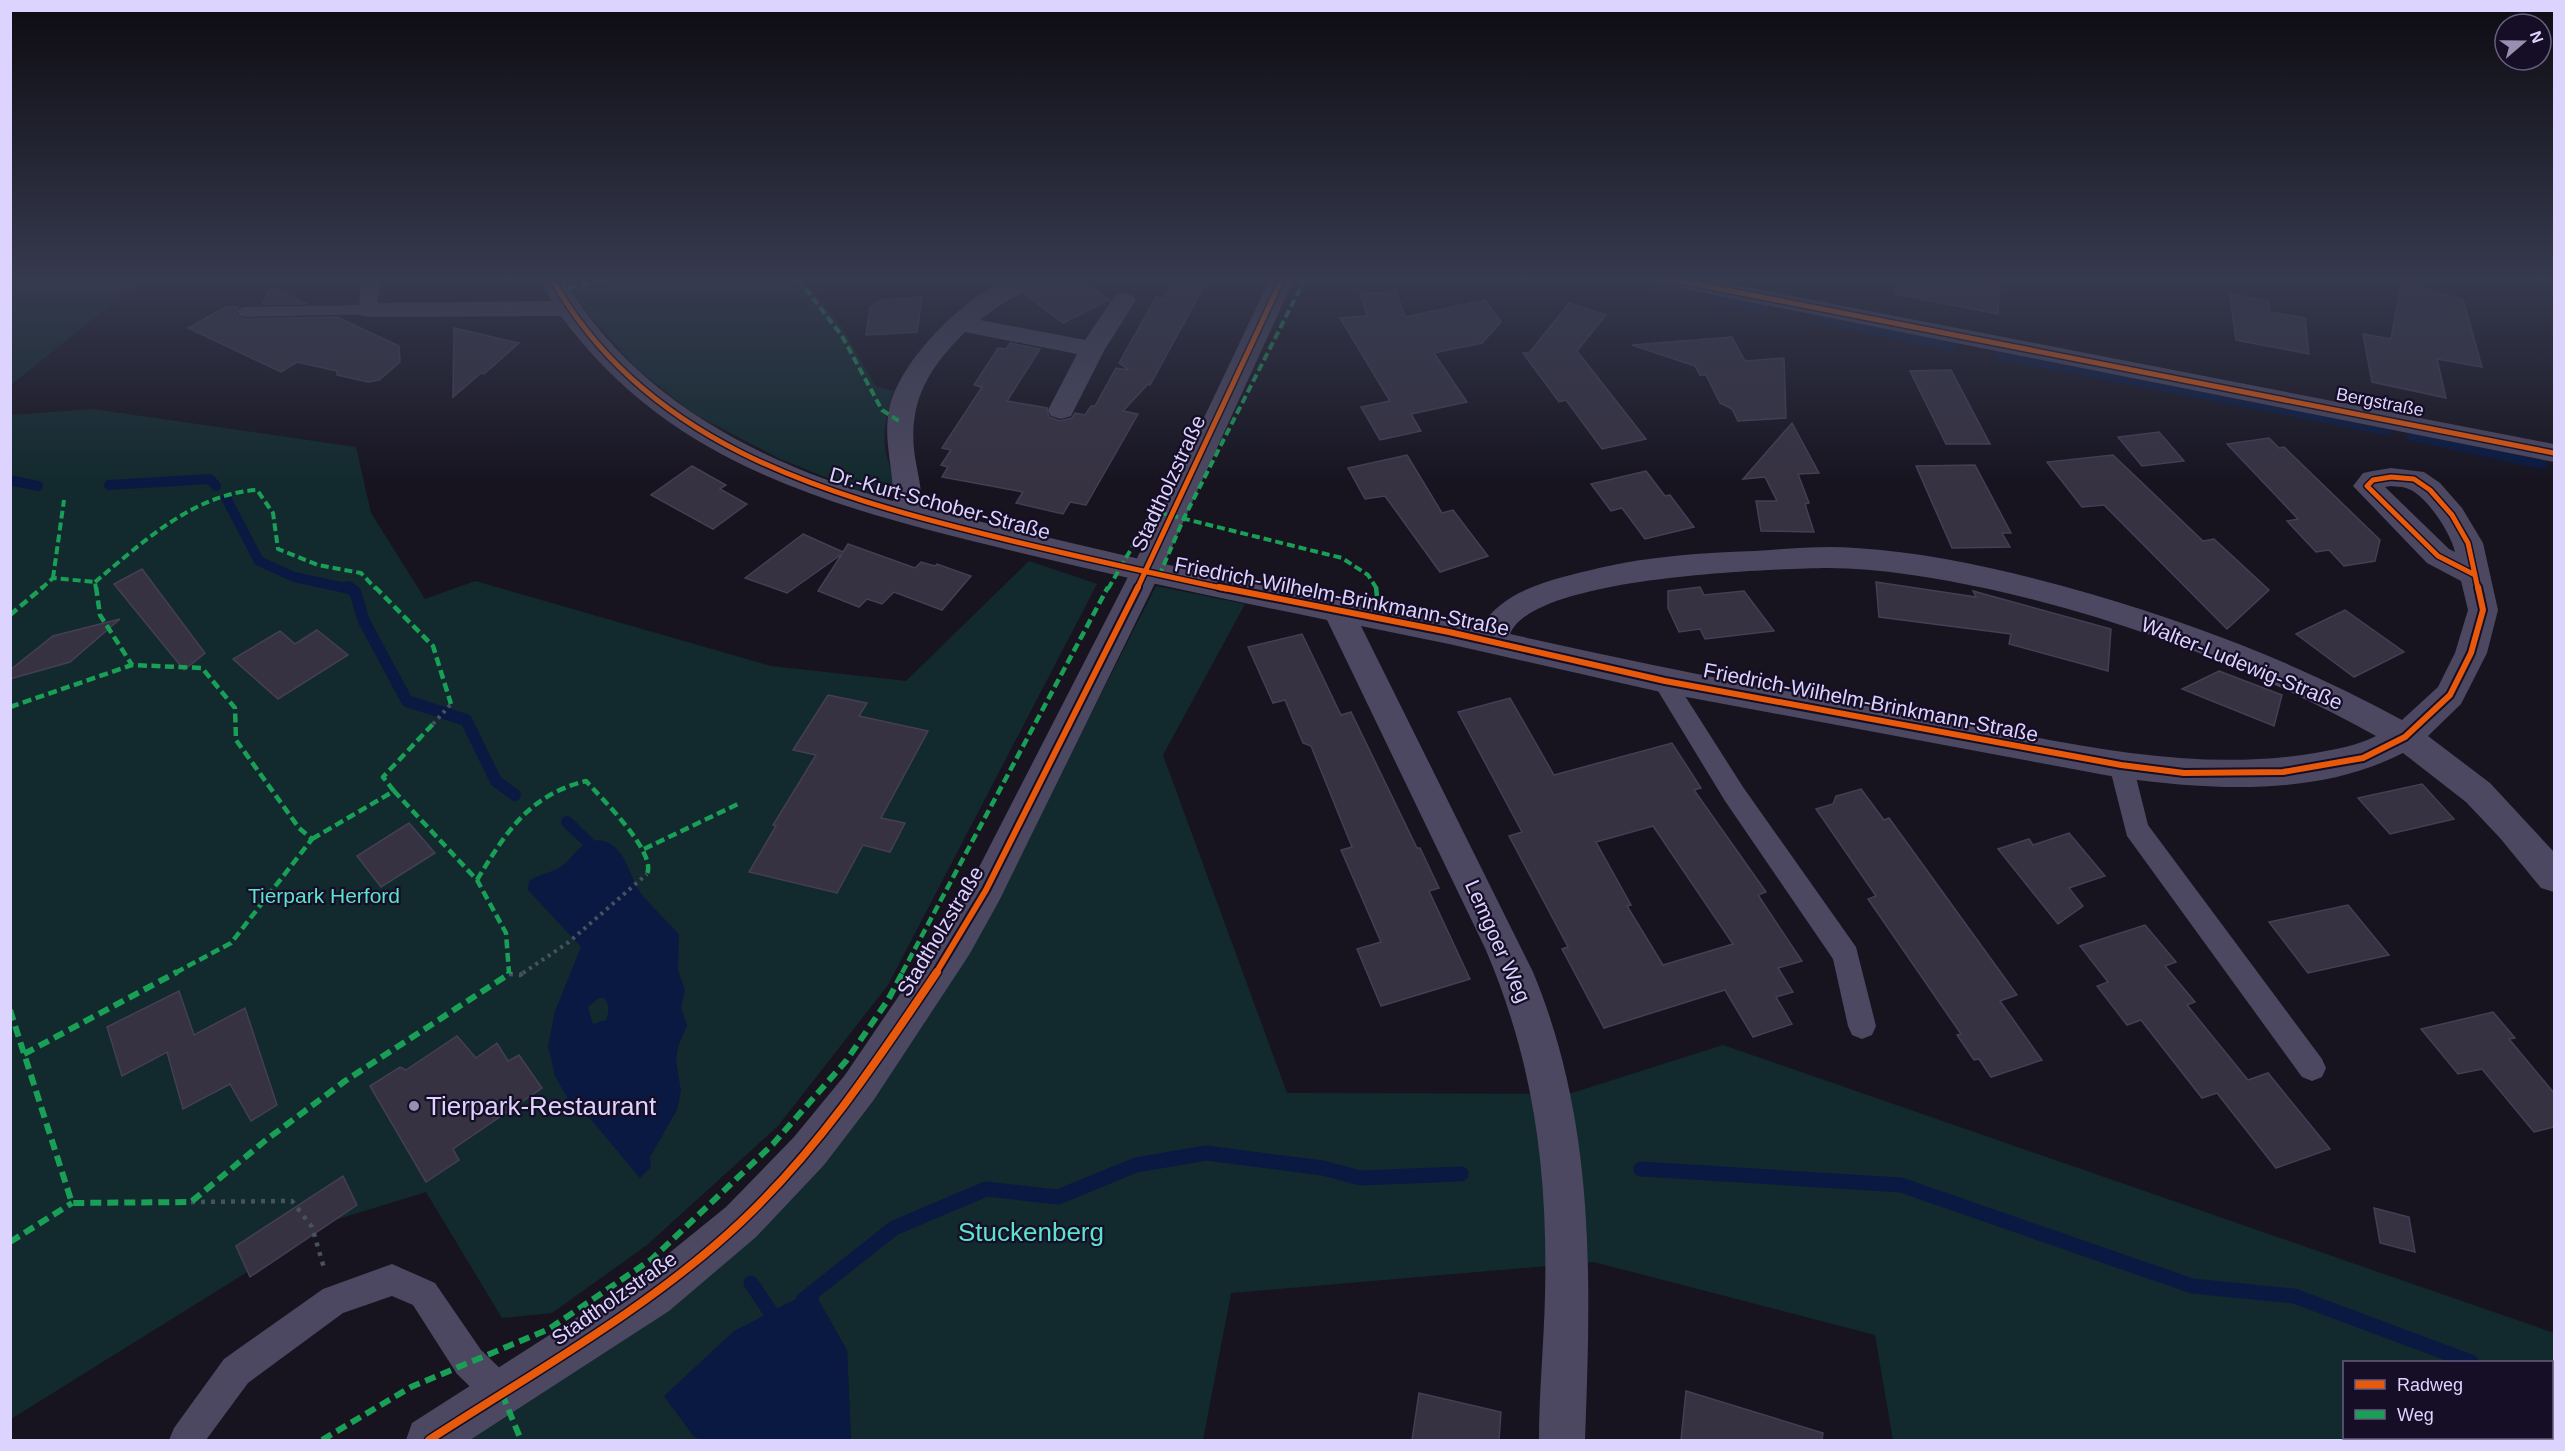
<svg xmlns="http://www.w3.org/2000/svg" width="2565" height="1451" viewBox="0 0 2565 1451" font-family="Helvetica,sans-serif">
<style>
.green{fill:#122a2e;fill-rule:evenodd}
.water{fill:#0a1941;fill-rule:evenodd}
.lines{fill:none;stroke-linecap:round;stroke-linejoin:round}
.stream-far2{stroke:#0a1941;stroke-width:10}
.stream-far1{stroke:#0a1941;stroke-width:12}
.stream{stroke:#0a1941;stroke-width:15}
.building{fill:#363242;stroke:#453e55;stroke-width:1.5;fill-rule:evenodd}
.path-far1{stroke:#475261;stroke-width:4;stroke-dasharray:3 4.5;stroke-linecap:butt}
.path{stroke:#475261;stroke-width:4.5;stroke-dasharray:4 6;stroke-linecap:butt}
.service{fill:#4c4861;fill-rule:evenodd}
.minor{fill:#4c4861;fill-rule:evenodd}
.tertiary{fill:#4c4861;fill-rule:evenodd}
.quiet-far2{stroke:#1a9f57;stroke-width:4;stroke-dasharray:8 4;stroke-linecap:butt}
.quiet-far1{stroke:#1a9f57;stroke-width:4.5;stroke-dasharray:9 4.5;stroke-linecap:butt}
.quiet{stroke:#1a9f57;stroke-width:6;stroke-dasharray:11 6;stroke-linecap:butt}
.cycleway-far2-casing{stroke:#150e26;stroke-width:8}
.cycleway-far1-casing{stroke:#150e26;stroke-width:10}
.cycleway-casing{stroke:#150e26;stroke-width:11}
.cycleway-far2{stroke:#e8590c;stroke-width:5}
.cycleway-far1{stroke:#e8590c;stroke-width:6}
.cycleway{stroke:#e8590c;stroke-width:8}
.poi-dot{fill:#9890b1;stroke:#150e26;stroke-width:2}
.labels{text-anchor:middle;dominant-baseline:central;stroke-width:4.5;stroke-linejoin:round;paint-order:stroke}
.far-street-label{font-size:18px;fill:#ddd3ff;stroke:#150e26}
.street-label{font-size:21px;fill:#ddd3ff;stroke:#150e26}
.park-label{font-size:21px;fill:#5ce2ce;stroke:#150e26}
.near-poi-label{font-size:26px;fill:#ddd3ff;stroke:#150e26;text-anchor:start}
.near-park-label{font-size:26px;fill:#5ce2ce;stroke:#150e26}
</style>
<rect width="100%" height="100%" fill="#171420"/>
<!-- green -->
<g class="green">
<polygon points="11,279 143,279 11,385"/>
<path d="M 565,279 L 803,279 L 841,326 L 876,386 L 894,391 C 887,408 883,431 885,448 C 887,463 896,476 893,491 L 882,496 L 872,496 L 780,459 L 694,414 L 637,369 L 592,318 Z"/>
<polygon points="93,409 356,447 371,513 425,599 475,581 771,666 906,681 1029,561 1097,584 888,985 778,1126 647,1245 552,1313 502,1318 426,1192 312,1227 252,1269 11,1419 11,415"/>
<path d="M 1156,586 L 1245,604 L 1163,755 L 1287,1093 L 1569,1094 L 1723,1045 L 2554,1333 L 2554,1440 L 1893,1440 L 1875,1335 L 1594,1262 L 1231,1293 L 1203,1440 L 851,1440 L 847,1350 L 694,1436 L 704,1440 L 461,1440 L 660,1309 L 967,958 ZM 2344,1362 L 2552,1362 L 2552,1438 L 2344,1438 Z"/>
</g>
<!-- water -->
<g class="water">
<path d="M 598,840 C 626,842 628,877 643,896 C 654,909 667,921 679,934 L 678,970 L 685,990 L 681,1008 L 687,1025 L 678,1047 L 676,1061 L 681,1091 L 677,1110 L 650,1157 L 651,1167 L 640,1178 L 588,1116 L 569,1101 L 555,1076 L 548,1046 L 555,1011 L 581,947 L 528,890 L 529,881 C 539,874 551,873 560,867 C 576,857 575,844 598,840 ZM 599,998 L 604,998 C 610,1005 609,1012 606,1020 L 593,1024 L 588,1007 Z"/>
<polygon points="813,1290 847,1350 851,1440 704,1440 694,1437 664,1396 734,1331"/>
</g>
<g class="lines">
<!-- stream-far2 -->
<g class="stream-far2">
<polyline points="1617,279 1765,308"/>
<polyline points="1822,319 1952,346"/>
<polyline points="2001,355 2386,430"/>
<polyline points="2412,436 2542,464"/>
<polyline points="10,480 38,486"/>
<polyline points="109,485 210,479 216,486"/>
<polyline points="226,498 259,561 294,577 350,589"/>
</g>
<!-- stream-far1 -->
<g class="stream-far1">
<polyline points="348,587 355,592 364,621 407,701 466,720 496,781 515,795"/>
<polyline points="567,822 588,842 594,856"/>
</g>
<!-- stream -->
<g class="stream">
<polyline points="1641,1169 1901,1185 2192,1286 2294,1296 2471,1362"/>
<polyline points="751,1283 780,1326"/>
<polyline points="803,1300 894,1228 986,1189 1058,1197 1136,1165 1206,1153 1323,1168 1360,1178 1461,1174"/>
</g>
</g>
<!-- building -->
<g class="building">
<polygon points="1044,279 1078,279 1109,300 1063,323 1024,294 1040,286"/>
<polygon points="1176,279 1208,279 1150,385 1148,384 1123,411 1138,414 1086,505 1070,502 1063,514 1016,503 1023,492 942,477 948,467 941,465 951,450 942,448 982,387 974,385 998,348 1006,349 1010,343 1040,349 1007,401 1047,408 1049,417 1060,421 1072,418 1075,413 1085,415 1091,406 1095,406 1116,368 1129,370 1119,363 1156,297 1164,299"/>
<polygon points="1896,279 2000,279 1998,314 1895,294"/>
<polygon points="2401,282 2463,299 2482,367 2437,359 2446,398 2372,382 2363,334 2391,339"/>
<polygon points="271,287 307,304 263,304"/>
<polygon points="1396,291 1405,317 1485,300 1501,322 1482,343 1434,353 1467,402 1411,414 1421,431 1380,440 1361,407 1390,401 1340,318 1367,316 1360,294"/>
<polygon points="2230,294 2268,301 2270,312 2305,318 2309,354 2236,340"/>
<polygon points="922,297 917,332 866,335 870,307 883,300"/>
<polygon points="1569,303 1606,315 1577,351 1646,439 1602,449 1566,400 1559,402 1523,353 1529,353"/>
<polygon points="226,307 238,307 235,313 240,318 246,319 337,317 399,346 400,362 379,380 368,382 337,375 337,371 297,362 281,372 188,328"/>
<polygon points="454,328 519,343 484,374 481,373 453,397"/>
<polygon points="1732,337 1745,361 1784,358 1786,418 1738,421 1732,409 1720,403 1706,375 1700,375 1695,366 1632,345"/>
<polygon points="1951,370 1990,444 1946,444 1910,371"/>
<polygon points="1792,423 1819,473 1798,474 1809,503 1805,504 1814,532 1761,531 1756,501 1777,501 1765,477 1743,479"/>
<polygon points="2159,432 2184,461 2142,466 2118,437"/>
<polygon points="2269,438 2279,448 2284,447 2380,540 2375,561 2344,566 2329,550 2316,552 2287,521 2298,519 2227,444"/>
<polygon points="1407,455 1442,513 1453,510 1488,556 1440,572 1385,496 1365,499 1348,468"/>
<polygon points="2113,455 2203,541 2214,539 2269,590 2227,629 2104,505 2082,507 2047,462"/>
<polygon points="1975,465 2011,533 2002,533 2010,547 1952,548 1916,466"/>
<polygon points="692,466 726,485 720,489 747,504 713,529 651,495"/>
<polygon points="1646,471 1665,496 1670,495 1694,527 1645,539 1622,508 1611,511 1591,484"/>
<polygon points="803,534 843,552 848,544 915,568 921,562 935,566 937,564 971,576 942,610 894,592 882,604 867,599 859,607 818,591 842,554 787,593 745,578"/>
<polygon points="142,569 205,653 184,670 114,584"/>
<polygon points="1876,582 1976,597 1973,591 2111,629 2108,671 2009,644 2011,634 1879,617"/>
<polygon points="1700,587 1704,595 1744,591 1774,631 1705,639 1700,629 1679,632 1668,608 1668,591"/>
<polygon points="2345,610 2404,652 2354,677 2296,634"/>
<polygon points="120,619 70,662 10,679 10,670 53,636"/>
<polygon points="317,630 348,655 278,699 233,659 280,631 295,644"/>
<polygon points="1302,634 1341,715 1351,712 1417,848 1420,848 1439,888 1429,891 1470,979 1381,1006 1357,949 1381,942 1341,850 1352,847 1311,746 1303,743 1285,700 1273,703 1248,647"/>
<polygon points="2219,671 2282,695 2274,726 2182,689"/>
<polygon points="828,695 867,703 859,716 928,731 881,818 905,823 890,852 863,845 837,893 749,872 776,826 773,825 816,755 793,750"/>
<path d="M 1510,698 L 1554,775 L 1672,743 L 1701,788 L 1694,790 L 1766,892 L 1758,895 L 1802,961 L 1778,968 L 1793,992 L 1776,997 L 1792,1024 L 1753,1037 L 1725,990 L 1604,1028 L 1562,949 L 1568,947 L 1509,836 L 1522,832 L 1458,712 ZM 1653,826 L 1733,944 L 1663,965 L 1627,906 L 1631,905 L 1596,842 Z"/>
<polygon points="2422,784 2454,819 2390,834 2358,798"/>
<polygon points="1861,789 1884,820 1889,818 2017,995 2000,1001 2042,1060 1991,1077 1979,1059 1974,1060 1957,1035 1961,1034 1868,899 1876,896 1816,809 1833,804 1836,796"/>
<polygon points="409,823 435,853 381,887 357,856"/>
<polygon points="2069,833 2105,876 2069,888 2083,906 2058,924 1998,849 2029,839 2033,845"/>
<polygon points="2348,905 2389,955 2308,973 2269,922"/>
<polygon points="2145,925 2176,962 2165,966 2195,1002 2187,1005 2248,1080 2268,1073 2330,1149 2276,1168 2217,1093 2202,1098 2141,1020 2127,1025 2097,986 2108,982 2080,946"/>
<polygon points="179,991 194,1035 245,1008 277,1105 251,1121 230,1084 183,1109 167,1052 122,1076 107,1027"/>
<polygon points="2493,1012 2515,1038 2509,1039 2554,1093 2554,1127 2534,1132 2482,1069 2458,1074 2421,1029"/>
<polygon points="457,1036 476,1058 497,1043 508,1061 519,1055 542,1088 453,1149 459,1160 426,1182 370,1086 400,1067 406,1070"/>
<polygon points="343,1176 357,1205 250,1277 236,1246"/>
<polygon points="2374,1208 2409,1217 2415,1252 2380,1243"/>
<polygon points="1686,1391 1823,1433 1822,1440 1681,1440"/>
<polygon points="1419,1393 1501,1412 1499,1440 1412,1440"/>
</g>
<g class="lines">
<!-- path-far1 -->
<g class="path-far1">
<polyline points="433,724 451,704"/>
<polyline points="523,973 569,942 647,874"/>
</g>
<!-- path -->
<g class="path">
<polyline points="509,974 520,975 525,972"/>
<polyline points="191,1202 292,1201 312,1227 324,1268"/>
</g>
<!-- service -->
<g class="service">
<polygon points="362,279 380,279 377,310 374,314 246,317 240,316 237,312 240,308 246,307 359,305"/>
<polygon points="1663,671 1671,674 1743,787 1856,947 1876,1026 1872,1035 1862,1039 1852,1035 1848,1026 1833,959 1725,801 1655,686 1651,680 1655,674"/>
<polygon points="2121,755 2130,758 2133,765 2148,825 2322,1059 2326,1068 2322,1077 2312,1081 2302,1077 2127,836 2109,765 2112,758"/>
<polygon points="392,1264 435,1283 481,1350 514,1382 519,1394 514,1406 502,1411 490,1406 457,1374 413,1305 392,1296 343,1313 248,1383 206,1440 169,1440 174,1428 224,1359 323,1289"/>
</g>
<!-- minor -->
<g class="minor">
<path d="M 540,279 L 564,279 C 634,399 761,464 893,501 C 894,470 883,441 889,410 C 898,362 965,295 1010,279 C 1019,276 1032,279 1042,279 L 1039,284 L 1002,304 L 980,320 L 1085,340 L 1115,295 L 1124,293 L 1133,295 L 1136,300 L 1105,349 L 1071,416 L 1061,419 L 1051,416 L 1048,410 L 1077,354 L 965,332 C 928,369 907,403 915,457 C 918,475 922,490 922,508 L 1144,560 L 1481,628 C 1502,588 1559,578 1599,568 C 1650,556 1702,553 1754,551 C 1788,549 1822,545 1856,548 C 1935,553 2015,572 2091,594 C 2198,625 2304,666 2402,720 L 2438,687 L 2455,653 L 2468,610 L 2461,581 L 2427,563 L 2353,486 L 2363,473 L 2373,471 L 2391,468 L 2424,472 L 2440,483 L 2462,508 L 2483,543 L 2498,610 L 2487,653 L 2461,704 L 2428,736 L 2490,783 L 2554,852 L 2554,892 L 2541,888 L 2500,838 L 2466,802 L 2403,753 C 2317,797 2213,790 2121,778 L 1665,693 L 1449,644 L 1361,626 L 1533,972 C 1596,1124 1591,1279 1585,1440 L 1539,1440 C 1539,1392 1544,1343 1545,1295 C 1548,1171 1534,1062 1485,948 L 1327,620 C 1223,599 1120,577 1017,552 C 842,509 674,470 561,316 L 368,317 L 359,315 L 356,310 L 359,305 L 368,303 L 552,301 ZM 2391,486 C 2396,487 2401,486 2406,488 C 2425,493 2451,533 2455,552 L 2449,549 L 2385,487 ZM 1827,568 C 1881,568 1936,578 1989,589 C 2123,619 2256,669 2376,736 C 2356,746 2337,749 2315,753 C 2185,775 2052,739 1924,716 C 1785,692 1647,665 1510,634 C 1533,576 1770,569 1827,568 Z"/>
<polygon points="1658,279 1705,279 2554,444 2554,462 1670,286 1661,284"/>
</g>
<!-- tertiary -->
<polygon class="tertiary" points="1270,279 1294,279 1160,573 999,901 969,955 873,1101 824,1165 756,1237 669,1311 470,1440 406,1440 412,1423 637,1279 726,1207 794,1137 845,1075 943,931 973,879 1130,573"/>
<!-- quiet-far2 -->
<g class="quiet-far2">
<polyline points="798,279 842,336 882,410 902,423"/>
<polyline points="557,290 613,279"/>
<polyline points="1159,576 1184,518 1305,279"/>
<polyline points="53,578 64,500"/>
<path d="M 95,582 C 142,543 193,494 257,490 L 273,513 L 278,549 L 318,565 L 361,573 L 376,589"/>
<polyline points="41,589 53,578 95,582 96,589"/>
<polyline points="1108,589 1153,511 1342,558 1368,575 1377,589"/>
</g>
<!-- quiet-far1 -->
<g class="quiet-far1">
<polyline points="96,587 100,615 132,665"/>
<polyline points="375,587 433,646 451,704"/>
<polyline points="1376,587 1379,618"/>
<polyline points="10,615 43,587"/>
<polyline points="10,707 132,665 202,668 235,708 236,740 299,828 312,839 231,943 175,973"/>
<polyline points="394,791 383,777 433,724"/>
<polyline points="312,839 394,791 477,880 506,933 509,973"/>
<polyline points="644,849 740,803"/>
<path d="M 477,880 C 506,832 529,795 586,781 C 601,798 657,852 647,874"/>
<polyline points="902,973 1108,587"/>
</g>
<!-- quiet -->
<g class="quiet">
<polyline points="10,1010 72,1203 191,1202 266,1140 345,1081 509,974 509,972"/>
<polyline points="24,1054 177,972"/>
<polyline points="10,1242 72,1203"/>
<polyline points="502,1394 521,1440"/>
<polyline points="322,1440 411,1387 549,1329 652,1259 773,1144 846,1061 888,1000 903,972"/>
</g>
<defs>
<g id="cycleway-far2">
<path d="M 552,279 C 644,443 821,494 992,536 C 1069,555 1147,572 1226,589"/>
<polyline points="1670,279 2554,453"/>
<polyline points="2475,575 2438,556 2367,486 2373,480 2391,477 2414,479 2430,490 2452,515 2468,543 2478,589"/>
<polyline points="1137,589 1282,279"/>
</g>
<g id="cycleway-far1">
<polyline points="1219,587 1449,632 1665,681 2121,765 2184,773 2283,772 2363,758 2405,737 2450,695 2471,653 2483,610 2478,587"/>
<polyline points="936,973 986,890 1138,587"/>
</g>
<path id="cycleway" d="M 429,1440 C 534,1372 651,1307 741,1222 C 820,1147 877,1061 937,972"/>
</defs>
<!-- cycleway-far2 casing -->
<use href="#cycleway-far2" class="cycleway-far2-casing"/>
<!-- cycleway-far1 casing -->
<use href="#cycleway-far1" class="cycleway-far1-casing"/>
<!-- cycleway casing -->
<use href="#cycleway" class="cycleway-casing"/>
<!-- cycleway-far2 -->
<use href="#cycleway-far2" class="cycleway-far2"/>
<!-- cycleway-far1 -->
<use href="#cycleway-far1" class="cycleway-far1"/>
<!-- cycleway -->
<use href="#cycleway" class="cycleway"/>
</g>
<!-- sky -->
<linearGradient id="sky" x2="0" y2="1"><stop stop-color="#0d0b12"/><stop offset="0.58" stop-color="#363a4e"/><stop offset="1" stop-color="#363a4e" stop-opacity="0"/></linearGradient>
<rect width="2565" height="482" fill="url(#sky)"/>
<!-- markers -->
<circle class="poi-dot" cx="414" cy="1106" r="6"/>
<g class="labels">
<!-- far-street labels -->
<g class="far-street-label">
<text transform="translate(2380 402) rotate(11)">Bergstraße</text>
</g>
<!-- street labels -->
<g class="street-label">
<text transform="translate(1168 483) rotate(-65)">Stadtholzstraße</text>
<text transform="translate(940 503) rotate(15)">Dr.-Kurt-Schober-Straße</text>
<text transform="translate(1342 596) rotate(11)">Friedrich-Wilhelm-Brinkmann-Straße</text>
<text transform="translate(2242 663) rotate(22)">Walter-Ludewig-Straße</text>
<text transform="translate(1871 702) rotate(11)">Friedrich-Wilhelm-Brinkmann-Straße</text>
<text transform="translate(940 931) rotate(-59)">Stadtholzstraße</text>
<text transform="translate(1498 941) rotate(66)">Lemgoer Weg</text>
<text transform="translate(614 1298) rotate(-35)">Stadtholzstraße</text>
</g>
<!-- park labels -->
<g class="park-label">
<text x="324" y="895">Tierpark Herford</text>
</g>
<!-- near-poi labels -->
<g class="near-poi-label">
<text x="426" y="1106">Tierpark-Restaurant</text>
</g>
<!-- near-park labels -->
<g class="near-park-label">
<text x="1031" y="1232">Stuckenberg</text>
</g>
</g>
<!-- border -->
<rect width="2565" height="1451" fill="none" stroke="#ddd3ff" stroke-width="24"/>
<!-- legend -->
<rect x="2343" y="1361" width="210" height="78" fill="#150e26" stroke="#655d7d" stroke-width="1.5"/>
<rect x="2355" y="1380" width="30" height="9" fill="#e8590c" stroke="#655d7d" stroke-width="1.5"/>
<text x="2397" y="1391" font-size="18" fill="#ddd3ff">Radweg</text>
<rect x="2355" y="1410" width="30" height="9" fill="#1a9f57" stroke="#655d7d" stroke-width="1.5"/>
<text x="2397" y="1421" font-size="18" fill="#ddd3ff">Weg</text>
<!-- north arrow -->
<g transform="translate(2523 42) rotate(70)"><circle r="28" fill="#150e26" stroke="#655d7d" stroke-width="1.5"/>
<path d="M0-4.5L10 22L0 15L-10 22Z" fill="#9890b1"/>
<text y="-9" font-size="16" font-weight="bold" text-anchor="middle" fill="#ddd3ff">N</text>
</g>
</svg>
